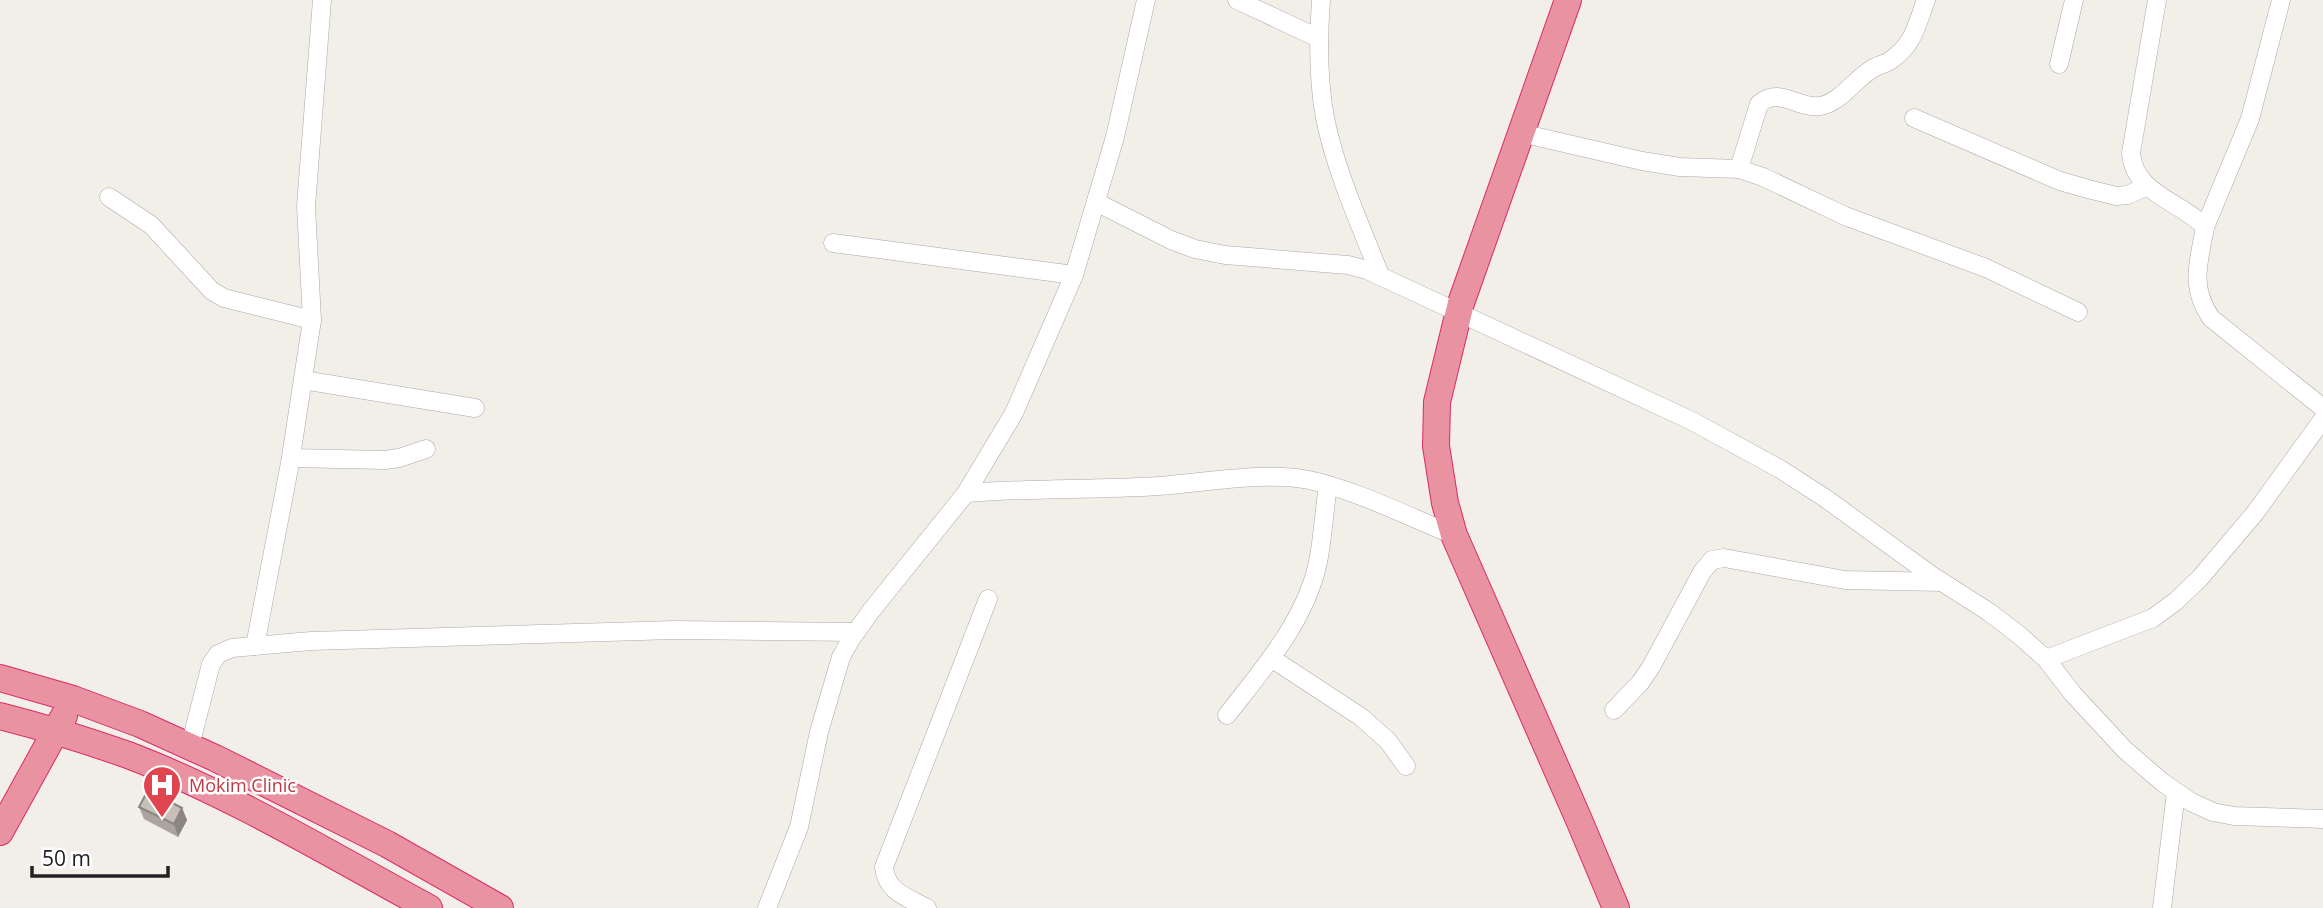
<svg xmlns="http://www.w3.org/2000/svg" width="2323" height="908" viewBox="0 0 2323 908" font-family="'Open Sans',sans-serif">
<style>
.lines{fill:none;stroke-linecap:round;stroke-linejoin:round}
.minor-casing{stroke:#a9a9a9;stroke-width:19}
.highway-casing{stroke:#dc2a67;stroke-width:28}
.minor{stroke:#fff;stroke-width:18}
.highway{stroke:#e892a2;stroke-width:26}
.wall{fill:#aba49e}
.shaded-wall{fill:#8b8681}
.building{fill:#c7bfb8;stroke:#8b8681;stroke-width:2}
.labels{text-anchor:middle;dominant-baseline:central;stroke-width:5;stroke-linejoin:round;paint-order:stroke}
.health-label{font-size:18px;fill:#be3a42;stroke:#fff;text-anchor:start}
</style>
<rect width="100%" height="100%" fill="#f2efe9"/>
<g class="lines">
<defs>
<g id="minor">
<polyline points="1237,0 1318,38"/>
<path d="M 1321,0 C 1318,39 1318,79 1325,118 C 1336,172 1360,224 1380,275"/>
<path d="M 2157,0 L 2131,153 C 2134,194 2182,202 2205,227 C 2199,262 2189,286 2211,318 L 2323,408"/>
<polyline points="2059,64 2074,0"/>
<polyline points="1914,118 2060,181 2088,189 2116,196 2128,195 2147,186"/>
<polyline points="1521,133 1642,161 1680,167 1739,169 1763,177 1845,216 1986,268 2078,312"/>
<path d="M 1739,169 L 1759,104 C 1780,86 1797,109 1820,106 C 1840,103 1855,79 1872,69 C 1878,65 1886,64 1891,60 C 1898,55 1906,47 1910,40 C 1917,29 1921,13 1926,0"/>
<polyline points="109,197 151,225 212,291 224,298 312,320"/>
<polyline points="1096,202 1171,240 1195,249 1225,255 1348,265 1367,270 1692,421 1780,469 1825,498 1931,575 1989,612 2019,635 2046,659 2073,694 2125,750 2162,782 2191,802 2213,812 2234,816 2323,819"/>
<polyline points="2205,227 2250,119 2281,0"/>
<polyline points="833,243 1074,275"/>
<polyline points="303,380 475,408"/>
<polyline points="291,458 385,460 399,458 426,449"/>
<path d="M 966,493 C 1031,488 1095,490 1159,486 C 1202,483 1267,471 1309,480 C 1356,490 1409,517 1454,535"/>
<polyline points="255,646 290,463 312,320 306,206 322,0"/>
<polyline points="1271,658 1361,717 1388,741 1406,766"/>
<polyline points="2046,659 2153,618 2176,601 2200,578 2255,513 2323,419"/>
<polyline points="1614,710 1640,683 1651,667 1702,572 1712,560 1724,558 1845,580 1942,582"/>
<path d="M 1227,715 C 1263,669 1306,620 1318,562 C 1323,537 1324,511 1328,486"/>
<polyline points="190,746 211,664 218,654 232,648 311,641 674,630 856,632"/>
<polyline points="767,908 799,827 819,732 841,657 851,639 871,611 966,493 1014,413 1074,275 1115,137 1146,0"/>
<path d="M 927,908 C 907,897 886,892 884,867 L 988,599"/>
<polyline points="2162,908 2176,792"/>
</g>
<g id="highway">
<polyline points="1568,0 1461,303 1437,402 1436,446 1445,503 1454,535 1579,820 1616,908"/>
<polyline points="0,678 73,699 140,724 215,758 387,844 500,908"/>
<path d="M 0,716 C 43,727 86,740 128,755 C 233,795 331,855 429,908"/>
<polyline points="0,832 64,716"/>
</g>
</defs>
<!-- minor casing -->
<use href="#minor" class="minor-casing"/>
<!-- highway casing -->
<use href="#highway" class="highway-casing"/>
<!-- minor -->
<use href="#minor" class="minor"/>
<!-- highway -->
<use href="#highway" class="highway"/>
</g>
<!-- wall -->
<polygon class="wall" points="139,807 182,808 187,820 178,837 144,819"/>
<!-- shaded-wall -->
<polygon class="shaded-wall" points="182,808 187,820 178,837 174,824"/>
<!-- building -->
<polygon class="building" points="148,790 182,808 174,824 139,807"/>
<!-- icons -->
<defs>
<symbol id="hospital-pin" viewBox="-11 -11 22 30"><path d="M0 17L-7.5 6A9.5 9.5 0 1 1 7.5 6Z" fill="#e0444e" stroke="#fff"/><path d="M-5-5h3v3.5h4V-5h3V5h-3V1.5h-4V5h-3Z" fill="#fff"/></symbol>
</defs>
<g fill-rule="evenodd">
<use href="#hospital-pin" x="140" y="763" width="44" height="60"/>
</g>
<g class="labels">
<!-- health labels -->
<g class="health-label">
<text x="189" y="785">Mokim Clinic</text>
</g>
</g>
<!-- scale -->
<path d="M32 866v10h136v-10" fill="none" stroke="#222222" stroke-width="3.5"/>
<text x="42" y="866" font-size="21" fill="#222222" stroke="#ffffff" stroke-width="5" paint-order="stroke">50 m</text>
</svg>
